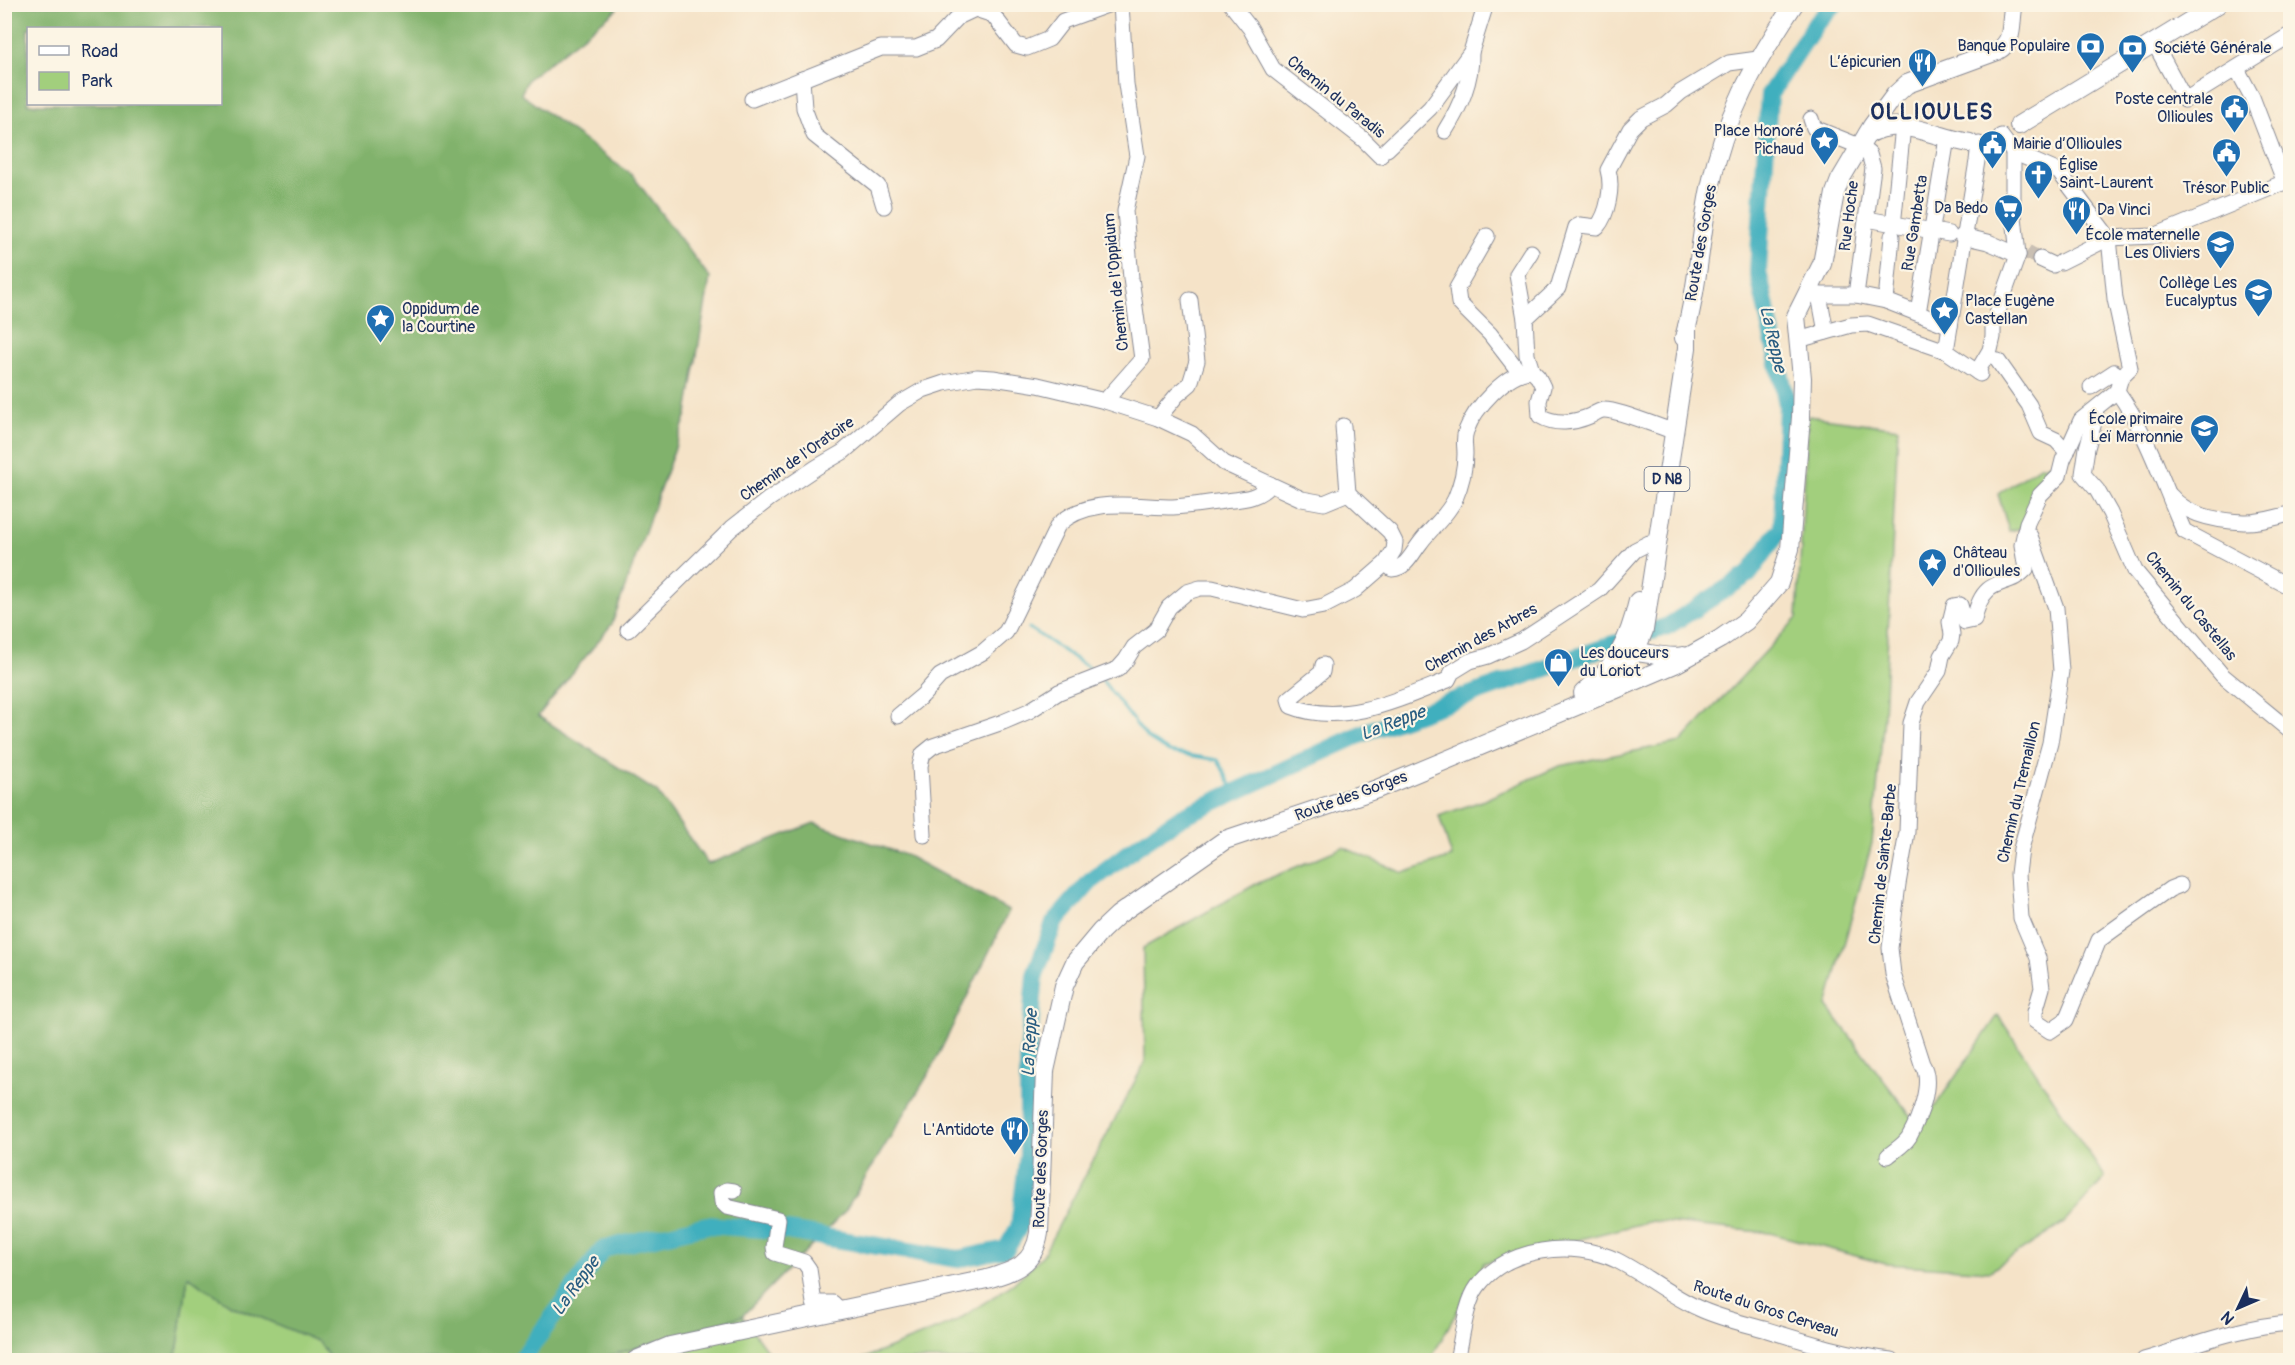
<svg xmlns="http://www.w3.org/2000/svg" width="2295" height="1365" viewBox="0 0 2295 1365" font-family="Pangolin,sans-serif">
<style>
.green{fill:#a2cf7d;stroke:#5e7f6e;stroke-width:1.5}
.forest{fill:#81b26c;stroke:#4e7065;stroke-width:1.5;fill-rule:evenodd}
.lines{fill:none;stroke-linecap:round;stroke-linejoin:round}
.stream{stroke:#41afbe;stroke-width:3}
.river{stroke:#41afbe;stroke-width:18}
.minor-tunnel{stroke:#c9bfb3;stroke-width:15;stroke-dasharray:15 8;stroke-linecap:butt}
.minor-casing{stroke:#888993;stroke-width:17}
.major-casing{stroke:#888993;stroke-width:20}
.minor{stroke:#fff;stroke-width:15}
.major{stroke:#fff;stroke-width:18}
.labels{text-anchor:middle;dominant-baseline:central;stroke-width:4.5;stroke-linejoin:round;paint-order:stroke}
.shield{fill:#fcf5e5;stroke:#5e6a86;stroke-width:1.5}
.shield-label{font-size:15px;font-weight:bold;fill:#1b2f5e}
.poi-label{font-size:16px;fill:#1b2f5e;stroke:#fcf5e5;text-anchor:end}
.street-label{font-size:16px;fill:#1b2f5e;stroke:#fcf5e5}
.water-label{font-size:18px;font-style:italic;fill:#285c80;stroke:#fcf5e5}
.district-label{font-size:22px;font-weight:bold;letter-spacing:1.5px;fill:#1b2f5e;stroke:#fcf5e5}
</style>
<rect width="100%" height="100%" fill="#fcf5e5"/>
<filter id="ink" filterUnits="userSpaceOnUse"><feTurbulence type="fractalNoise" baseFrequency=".0167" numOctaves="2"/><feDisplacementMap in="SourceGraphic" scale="12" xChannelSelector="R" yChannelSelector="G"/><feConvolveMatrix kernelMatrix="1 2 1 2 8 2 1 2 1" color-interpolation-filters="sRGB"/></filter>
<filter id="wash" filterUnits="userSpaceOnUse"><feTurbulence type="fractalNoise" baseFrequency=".008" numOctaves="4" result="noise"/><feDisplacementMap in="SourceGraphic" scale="24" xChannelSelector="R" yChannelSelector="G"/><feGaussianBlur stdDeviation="1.35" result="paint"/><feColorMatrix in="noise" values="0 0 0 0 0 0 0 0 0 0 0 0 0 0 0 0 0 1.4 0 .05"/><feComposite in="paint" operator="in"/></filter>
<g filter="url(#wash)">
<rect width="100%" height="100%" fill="#f5e3c8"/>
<!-- green -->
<g class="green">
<polygon points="1808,416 1898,428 1884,716 1872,843 1827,1006 1920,1128 1998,1015 2105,1178 2064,1223 1990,1271 1886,1264 1770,1233 1652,1221 1484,1263 1430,1360 860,1360 955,1322 1013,1284 1043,1255 1145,1062 1143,948 1256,884 1343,847 1403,873 1452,857 1439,816 1484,800 1559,766 1681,742 1797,618"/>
<polygon points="2053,463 2055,475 2022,528 2009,531 1998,494 2041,465 2043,467"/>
<polygon points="188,1276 231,1305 319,1342 331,1360 176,1360"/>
<polygon points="742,1316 774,1360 595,1360"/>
</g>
<!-- forest -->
<path class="forest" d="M 5,5 L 618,5 L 616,10 L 528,79 L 521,94 L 633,176 L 710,278 L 687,414 L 612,624 L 538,716 L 657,792 L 708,864 L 814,823 L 908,856 L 1009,911 L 930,1072 L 845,1211 L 742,1316 L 595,1360 L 331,1360 L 319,1342 L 231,1305 L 188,1276 L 176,1360 L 5,1360 ZM 28,28 L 220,28 L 220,104 L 28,104 Z"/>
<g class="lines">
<!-- stream -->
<g class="stream">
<polyline points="1029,628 1095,672"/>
<polyline points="1102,680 1147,738 1169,752 1218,760 1235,793"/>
</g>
<!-- river -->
<g class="river">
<polyline points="1653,631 1668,626 1749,574 1782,527 1787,404 1758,271 1769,95 1817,22 1835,4"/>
<polyline points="521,1360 603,1249 707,1225 787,1231 958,1259 1006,1249 1019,1227 1028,1154 1028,1055 1035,975 1054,923 1090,882 1136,847 1181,817 1368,731 1617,643"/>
</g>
</g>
</g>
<g filter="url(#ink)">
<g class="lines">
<!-- minor-tunnel -->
<polyline class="minor-tunnel" points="2027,252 2040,259"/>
<defs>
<g id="minor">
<polyline points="1231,4 1250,28 1273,69 1363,139 1380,156"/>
<polyline points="2155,44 2185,100 2290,35"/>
<polyline points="2237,69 2252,97 2285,183"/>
<polyline points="802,79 804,108 814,135 878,186 884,206"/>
<polyline points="752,99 881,48 916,48 936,40 958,17 975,9 993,15 1016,45 1027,48 1049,39 1063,21 1110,4"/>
<polyline points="1811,119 1814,128 1859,146 1869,154 1873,168 1856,295"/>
<path d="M 1445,131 C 1460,107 1472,81 1471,52"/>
<polyline points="2001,136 2013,152 2059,172 2109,238"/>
<polyline points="1387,149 1430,108 1471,52 1486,4"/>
<polyline points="1867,219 1949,234"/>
<polyline points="1893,226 1903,126"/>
<polyline points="1487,236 1457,288 1459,303 1490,334 1520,373"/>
<polyline points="1962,236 1988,242 2018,255"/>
<polyline points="2109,238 2115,299 2130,368 2121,377 2117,391"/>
<polyline points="1531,252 1517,274 1525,319 1527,355 1532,371"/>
<polyline points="2040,259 2053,265"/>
<polyline points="2061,262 2109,238 2154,236 2290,180"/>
<polyline points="1810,290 1819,295 1856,295 1886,301 1950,326"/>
<polyline points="1819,295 1826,332"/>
<polyline points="1886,301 1892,236"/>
<polyline points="1918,313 1947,138"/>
<path d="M 1525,319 L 1558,288 L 1576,227 L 1580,225 L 1597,227 C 1608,214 1613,187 1608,170 L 1630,129 L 1641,118 L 1666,105 L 1681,92 L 1729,63 L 1758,59"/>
<polyline points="1798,340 1851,325 1868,324 1946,351 1980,374"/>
<polyline points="1946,351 1977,161 1979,144"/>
<polyline points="1998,361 2029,405 2041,433 2056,440 2067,452"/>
<polyline points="1977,372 1990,350 1993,337 1993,325 2018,255 2013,207 2013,152"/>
<polyline points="2091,387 2114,372 2121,377"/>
<path d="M 2117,391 C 2147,432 2163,484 2184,531 L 2290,587"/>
<polyline points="1105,401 1142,359 1131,278 1125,211 1137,156 1126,84 1121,4"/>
<polyline points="2096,415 2087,448 2083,474 2097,490 2110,513 2135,571 2222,675 2290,731"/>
<polyline points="1158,418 1177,395 1190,384 1197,361 1190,300"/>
<polyline points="1343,426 1348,493"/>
<path d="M 2171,496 C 2187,516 2220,521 2244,522 C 2259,523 2276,517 2290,514"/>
<polyline points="2025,531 2030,536 2056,608 2061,671 2050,743 2021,849 2018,874 2021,918 2038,958 2042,988 2035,1012 2035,1021 2050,1031 2066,1020 2099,940 2170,889 2180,885"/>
<path d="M 1386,563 L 1392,569 C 1407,568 1412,553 1421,542 C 1432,527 1447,516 1455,499 C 1461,485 1465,468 1465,454 C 1465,445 1463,439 1466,431 C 1474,409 1507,371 1532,371 L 1538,377 L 1543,387 L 1539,401 L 1540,416 C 1555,425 1574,423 1590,416 C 1594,414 1598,411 1603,410 C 1616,409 1653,425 1667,429"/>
<polyline points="628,630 732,528 769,499 817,467 843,452 899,404 923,390 944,383 977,377 993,378 1038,385 1105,401 1158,418 1192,434 1224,463 1302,499 1324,503 1348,493 1390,532 1395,542 1394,550 1386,563 1355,590 1324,606 1303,610 1212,588 1200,588 1187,592 1169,607 1156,630 1134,647 1126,660 1118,669 1059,692 1029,711 1003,722 933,746 923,754 920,766 924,835"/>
<path d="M 1323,665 L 1322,672 L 1289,699 L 1291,706 C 1343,727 1400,699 1448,680 L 1452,672 L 1470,661 L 1488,656 L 1521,641 L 1599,590 L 1635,550 L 1649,543"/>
<path d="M 898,716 L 923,695 L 940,676 L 983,652 L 1006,632 L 1058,525 C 1088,496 1135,507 1173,507 C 1190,506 1207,503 1224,501 C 1241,499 1259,499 1270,484"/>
<path d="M 1888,1156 C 1895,1150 1904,1145 1909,1137 C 1919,1119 1934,1082 1922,1064 L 1893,974 L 1890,948 L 1898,884 L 1907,832 L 1911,723 L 1918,702 L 1939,671 L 1942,656 L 1951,641 L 1952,634 L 1950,622 L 1954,606 L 1960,605 L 1965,622 L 1974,620 C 1976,610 1980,597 1988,590 C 1999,580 2013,583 2026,569 L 2022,545 L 2027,523 L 2040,495 L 2059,476 L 2063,460 L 2081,420 L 2117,391"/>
<polyline points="734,1191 727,1190 721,1193 722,1202 727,1207 778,1219 774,1247 775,1253 804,1262 809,1269 814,1303 833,1303 840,1310"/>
<path d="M 1457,1360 C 1462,1340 1465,1303 1478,1286 C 1507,1247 1573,1240 1616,1260 C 1644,1274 1669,1295 1698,1308 C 1719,1318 1742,1323 1764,1329 C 1806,1342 1847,1355 1892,1360"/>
<path d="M 2144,1360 C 2191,1346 2241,1326 2290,1323"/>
</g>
<g id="major">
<polyline points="2019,125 2218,4"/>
<path d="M 1867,135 C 1901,114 1934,138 1970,143"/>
<path d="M 1684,338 C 1698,289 1700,237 1710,188 C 1724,117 1755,63 1794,4"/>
<path d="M 1624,653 C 1644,649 1662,660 1683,656"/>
<path d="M 1583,693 C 1616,667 1629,641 1638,601"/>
<path d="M 1607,693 L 1677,663 L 1720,639 L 1746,621 L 1779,583 L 1790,549 L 1801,417 L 1802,378 L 1796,316 L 1822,264 L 1835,193 L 1840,180 L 1872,126 L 1895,95 L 1907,84 L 1997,51 C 2016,41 2009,22 2014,4"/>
<path d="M 636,1360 L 670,1346 L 987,1279 C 1014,1271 1034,1265 1039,1233 L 1045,1071 L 1064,986 L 1075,962 L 1101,931 L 1118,915 L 1225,840 L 1377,789 L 1598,697 C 1620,677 1634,657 1644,630 L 1687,348 L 1687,327"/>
</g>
</defs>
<!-- minor casing -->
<use href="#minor" class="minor-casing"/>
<!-- major casing -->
<use href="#major" class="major-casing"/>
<!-- minor -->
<use href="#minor" class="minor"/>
<!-- major -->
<use href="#major" class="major"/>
</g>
</g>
<!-- icons -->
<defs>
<symbol id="bank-pin" viewBox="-11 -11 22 30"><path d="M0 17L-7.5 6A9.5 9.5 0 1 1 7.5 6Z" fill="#1f6fb2" stroke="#fcf5e5"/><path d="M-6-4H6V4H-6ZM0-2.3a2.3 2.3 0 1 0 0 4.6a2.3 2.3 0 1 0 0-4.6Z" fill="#fff"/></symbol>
<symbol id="restaurant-pin" viewBox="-11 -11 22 30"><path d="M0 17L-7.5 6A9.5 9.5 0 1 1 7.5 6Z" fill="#1f6fb2" stroke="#fcf5e5"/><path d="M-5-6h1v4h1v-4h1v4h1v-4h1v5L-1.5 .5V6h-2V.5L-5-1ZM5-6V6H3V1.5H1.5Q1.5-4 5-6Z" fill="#fff"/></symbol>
<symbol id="civic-pin" viewBox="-11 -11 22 30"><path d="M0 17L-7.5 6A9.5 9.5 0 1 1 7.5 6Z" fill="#1f6fb2" stroke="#fcf5e5"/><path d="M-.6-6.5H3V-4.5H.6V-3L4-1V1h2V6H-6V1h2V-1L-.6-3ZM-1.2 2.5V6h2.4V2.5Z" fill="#fff"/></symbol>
<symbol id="sight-pin" viewBox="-11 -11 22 30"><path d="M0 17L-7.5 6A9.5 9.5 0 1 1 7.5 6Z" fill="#1f6fb2" stroke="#fcf5e5"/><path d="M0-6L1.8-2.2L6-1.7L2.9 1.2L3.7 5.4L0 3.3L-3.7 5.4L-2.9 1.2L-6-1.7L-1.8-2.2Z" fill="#fff"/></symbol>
<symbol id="church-pin" viewBox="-11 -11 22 30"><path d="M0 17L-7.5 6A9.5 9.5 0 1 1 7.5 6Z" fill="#1f6fb2" stroke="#fcf5e5"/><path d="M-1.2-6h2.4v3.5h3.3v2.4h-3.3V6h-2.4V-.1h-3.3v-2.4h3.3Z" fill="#fff"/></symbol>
<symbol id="supermarket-pin" viewBox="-11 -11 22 30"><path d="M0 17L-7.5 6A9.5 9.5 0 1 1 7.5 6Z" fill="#1f6fb2" stroke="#fcf5e5"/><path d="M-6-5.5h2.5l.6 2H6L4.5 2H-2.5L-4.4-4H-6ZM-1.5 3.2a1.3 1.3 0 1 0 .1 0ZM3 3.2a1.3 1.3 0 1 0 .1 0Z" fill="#fff"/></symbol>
<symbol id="school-pin" viewBox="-11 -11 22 30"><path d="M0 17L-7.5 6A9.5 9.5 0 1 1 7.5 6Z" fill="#1f6fb2" stroke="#fcf5e5"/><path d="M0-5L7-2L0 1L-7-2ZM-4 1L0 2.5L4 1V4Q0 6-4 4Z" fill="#fff"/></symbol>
<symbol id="shop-pin" viewBox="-11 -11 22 30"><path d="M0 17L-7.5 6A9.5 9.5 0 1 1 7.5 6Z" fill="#1f6fb2" stroke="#fcf5e5"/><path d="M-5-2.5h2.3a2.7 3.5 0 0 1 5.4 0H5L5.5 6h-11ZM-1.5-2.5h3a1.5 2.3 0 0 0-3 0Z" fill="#fff"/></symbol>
</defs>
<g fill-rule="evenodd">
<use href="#bank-pin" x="2074" y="30" width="33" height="45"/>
<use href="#bank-pin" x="2116" y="32" width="33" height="45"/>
<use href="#restaurant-pin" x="1906" y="46" width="33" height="45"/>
<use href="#civic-pin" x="2218" y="92" width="33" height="45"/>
<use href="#sight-pin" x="1808" y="124" width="33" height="45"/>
<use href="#civic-pin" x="1976" y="128" width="33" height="45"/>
<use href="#civic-pin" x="2210" y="136" width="33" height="45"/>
<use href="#church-pin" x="2022" y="158" width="33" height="45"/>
<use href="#supermarket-pin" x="1992" y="192" width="33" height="45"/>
<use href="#restaurant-pin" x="2060" y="194" width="33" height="45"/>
<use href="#school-pin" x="2204" y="228" width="33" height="45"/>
<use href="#school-pin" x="2242" y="276" width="33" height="45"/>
<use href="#sight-pin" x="1928" y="294" width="33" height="45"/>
<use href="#sight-pin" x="364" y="302" width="33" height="45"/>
<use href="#school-pin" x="2188" y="412" width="33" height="45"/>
<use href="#sight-pin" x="1916" y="546" width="33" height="45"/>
<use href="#shop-pin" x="1542" y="646" width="33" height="45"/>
<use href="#restaurant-pin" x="998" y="1114" width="33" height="45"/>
</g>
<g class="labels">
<!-- shield labels -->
<rect class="shield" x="1644.5" y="467" width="45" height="24" rx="4.5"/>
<g class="shield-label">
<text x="1667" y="479">D N8</text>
</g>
<!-- poi labels -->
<g class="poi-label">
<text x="2070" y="46">Banque Populaire</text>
<text x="2154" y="48" text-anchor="start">Société Générale</text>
<text x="1901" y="62">L’épicurien</text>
<text x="2213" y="99">Poste centrale<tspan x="2213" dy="18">Ollioules</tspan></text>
<text x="1804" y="131">Place Honoré<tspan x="1804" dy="18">Pichaud</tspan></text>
<text x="2013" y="144" text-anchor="start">Mairie d’Ollioules</text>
<text x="2059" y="165" text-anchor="start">Église<tspan x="2059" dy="18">Saint-Laurent</tspan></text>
<text x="2226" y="188" text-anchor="middle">Trésor Public</text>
<text x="1988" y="208">Da Bedo</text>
<text x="2097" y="210" text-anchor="start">Da Vinci</text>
<text x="2200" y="235">École maternelle<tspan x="2200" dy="18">Les Oliviers</tspan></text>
<text x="2237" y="283">Collège Les<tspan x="2237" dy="18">Eucalyptus</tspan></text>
<text x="1965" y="301" text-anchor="start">Place Eugène<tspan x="1965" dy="18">Castellan</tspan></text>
<text x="402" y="309" text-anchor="start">Oppidum de<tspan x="402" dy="18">la Courtine</tspan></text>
<text x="2183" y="419">École primaire<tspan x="2183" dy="18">Leï Marronnie</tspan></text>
<text x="1953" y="553" text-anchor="start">Château<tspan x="1953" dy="18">d'Ollioules</tspan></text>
<text x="1580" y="653" text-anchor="start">Les douceurs<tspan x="1580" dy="18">du Loriot</tspan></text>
<text x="994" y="1130">L'Antidote</text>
</g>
<!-- street labels -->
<g class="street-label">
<text transform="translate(1336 97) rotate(39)">Chemin du Paradis</text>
<text transform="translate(1849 216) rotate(-83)">Rue Hoche</text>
<text transform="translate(1915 223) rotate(-81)">Rue Gambetta</text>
<text transform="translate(1701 243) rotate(-80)">Route des Gorges</text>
<text transform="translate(1116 282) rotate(-96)">Chemin de l'Oppidum</text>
<text transform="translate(797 459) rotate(-35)">Chemin de l'Oratoire</text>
<text transform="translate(2191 606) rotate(51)">Chemin du Castellas</text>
<text transform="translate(1481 638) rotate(-29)">Chemin des Arbres</text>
<text transform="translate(2019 792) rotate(-77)">Chemin du Tremaillon</text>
<text transform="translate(1351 796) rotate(-20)">Route des Gorges</text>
<text transform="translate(1883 864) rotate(-84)">Chemin de Sainte-Barbe</text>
<text transform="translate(1041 1169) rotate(-88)">Route des Gorges</text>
<text transform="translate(1766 1309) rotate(18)">Route du Gros Cerveau</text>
</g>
<!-- water labels -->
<g class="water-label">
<text transform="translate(1773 339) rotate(77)">La Reppe</text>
<text transform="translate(1393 723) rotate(-21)">La Reppe</text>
<text transform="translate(1030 1043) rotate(-87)">La Reppe</text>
<text transform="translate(576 1286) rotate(-54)">La Reppe</text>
</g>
<!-- district labels -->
<g class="district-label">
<text x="1932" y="112">OLLIOULES</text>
</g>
</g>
<!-- margin -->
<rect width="2295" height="1365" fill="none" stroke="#fcf5e5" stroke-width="24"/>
<!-- legend -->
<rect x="27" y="27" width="195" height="78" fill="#fcf5e5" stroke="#a2a6af" stroke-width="1.5"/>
<rect x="39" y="46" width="30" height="9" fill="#ffffff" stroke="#a2a6af" stroke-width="1.5"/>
<text x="81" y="57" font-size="18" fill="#1b2f5e">Road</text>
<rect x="39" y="72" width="30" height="18" fill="#a2cf7d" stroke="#a2a6af" stroke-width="1.5"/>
<text x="81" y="87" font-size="18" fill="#1b2f5e">Park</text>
<!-- north arrow -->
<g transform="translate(2238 1308) rotate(226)" stroke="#fcf5e5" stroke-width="4.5" paint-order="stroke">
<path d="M0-4.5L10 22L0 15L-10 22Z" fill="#1b2f5e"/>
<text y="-9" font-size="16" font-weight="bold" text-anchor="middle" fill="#1b2f5e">N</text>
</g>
</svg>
